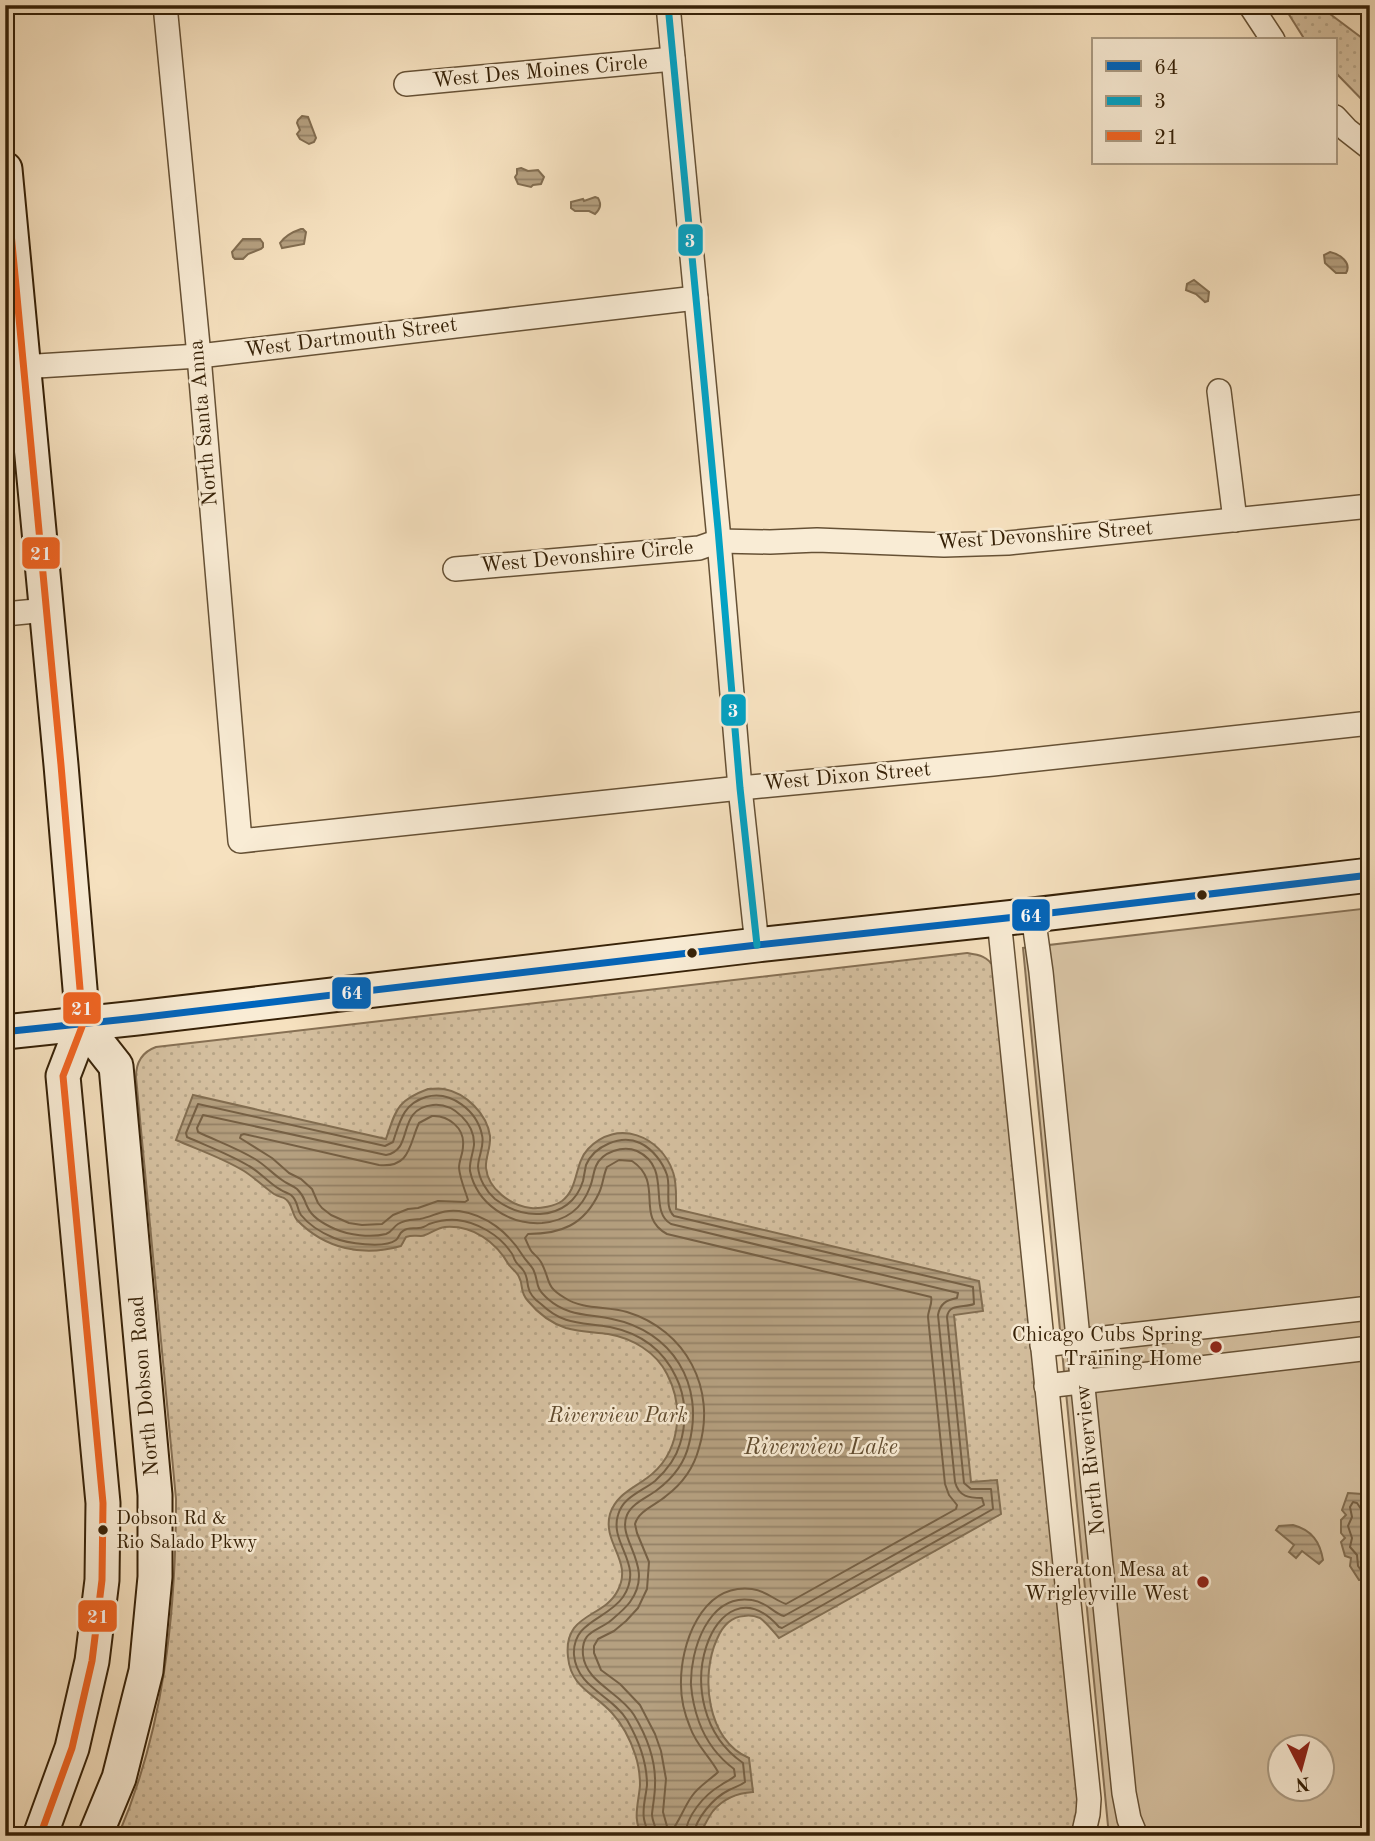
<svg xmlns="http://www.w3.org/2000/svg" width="1375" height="1841" viewBox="0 0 1375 1841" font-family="'Old Standard TT',serif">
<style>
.park{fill:url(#park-dots);stroke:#867054;stroke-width:2}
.pitch{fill:#d5c0a0;stroke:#867054;stroke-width:2;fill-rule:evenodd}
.water{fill:url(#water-rules);stroke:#826d50;stroke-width:2}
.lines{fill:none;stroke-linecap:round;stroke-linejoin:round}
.shore{stroke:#766044;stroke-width:2}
.street-casing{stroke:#665135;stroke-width:26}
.secondary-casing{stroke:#362107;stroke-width:37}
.street{stroke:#f9ecd5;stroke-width:23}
.secondary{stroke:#f9ecd5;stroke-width:33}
.bus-1-casing{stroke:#f9ecd5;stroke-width:12}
.bus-2-casing{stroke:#f9ecd5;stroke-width:12}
.bus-3-casing{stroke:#f9ecd5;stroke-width:12}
.bus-1{stroke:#0065bd;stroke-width:7}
.bus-2{stroke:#03a2c4;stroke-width:7}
.bus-3{stroke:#f26522;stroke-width:7}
.bus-dot{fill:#362107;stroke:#f9ecd5;stroke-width:2.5}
.poi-dot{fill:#8f2418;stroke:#f9ecd5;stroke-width:2.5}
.labels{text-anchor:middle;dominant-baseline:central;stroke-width:5;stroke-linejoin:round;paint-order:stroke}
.bus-label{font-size:19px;fill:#362107;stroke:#f9ecd5;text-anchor:start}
.street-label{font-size:21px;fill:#362107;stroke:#f9ecd5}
.poi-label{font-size:21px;fill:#362107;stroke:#f9ecd5;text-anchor:end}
.park-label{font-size:21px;font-style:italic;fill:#5e492d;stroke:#f9ecd5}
.water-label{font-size:23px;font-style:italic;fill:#624d31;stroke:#f9ecd5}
.line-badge{stroke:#f9ecd5;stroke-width:2.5}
.badge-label{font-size:19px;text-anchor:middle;font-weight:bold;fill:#fff}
</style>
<defs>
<pattern id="park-dots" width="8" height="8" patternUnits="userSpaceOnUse" patternTransform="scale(1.75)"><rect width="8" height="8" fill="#d5c0a0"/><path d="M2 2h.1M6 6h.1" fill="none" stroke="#b7a588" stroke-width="1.8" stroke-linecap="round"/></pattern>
<pattern id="water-rules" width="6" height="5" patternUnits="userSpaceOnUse" patternTransform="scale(1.75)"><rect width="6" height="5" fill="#b5a080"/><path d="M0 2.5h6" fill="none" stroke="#948267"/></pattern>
</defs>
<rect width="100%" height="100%" fill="#f6e1bf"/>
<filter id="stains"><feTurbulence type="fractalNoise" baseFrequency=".00286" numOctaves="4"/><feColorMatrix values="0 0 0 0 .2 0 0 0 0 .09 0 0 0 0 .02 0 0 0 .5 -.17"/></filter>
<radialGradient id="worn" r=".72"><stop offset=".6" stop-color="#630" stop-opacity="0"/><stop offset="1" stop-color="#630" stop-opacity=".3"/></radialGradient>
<!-- park -->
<g class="park">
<polygon points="1283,5 1318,5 1370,44 1370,108 1335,72 1335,40 1305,40"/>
<path d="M 967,953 C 980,955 987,956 995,968 L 1083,1793 L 1073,1836 L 118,1836 C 164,1729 176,1614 176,1499 L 136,1077 C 136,1063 142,1052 156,1047 Z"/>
</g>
<!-- pitch -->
<path class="pitch" d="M 1370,908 L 1370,1836 L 1109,1836 L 1023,948 ZM 1280,1746 L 1322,1746 L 1322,1788 L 1280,1788 Z"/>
<!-- water -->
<g class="water">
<polygon points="302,116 308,117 316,138 314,142 309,144 300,139 297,134 300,130 297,123 298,120"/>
<polygon points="521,168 528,171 538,170 544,177 541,184 533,185 531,187 518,184 515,177 517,174 517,169"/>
<path d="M 595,197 L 598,198 C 602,205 600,209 595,214 L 589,211 L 575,211 L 571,208 L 571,202 L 583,199 L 584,201 Z"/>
<path d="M 301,229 L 303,229 L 306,232 L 304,244 L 282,248 L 280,243 C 285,236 292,232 301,229 Z"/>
<polygon points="243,239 260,239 263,243 263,247 261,249 248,254 243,259 235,259 233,257 232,252"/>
<path d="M 1330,252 C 1340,254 1352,263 1346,273 L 1336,273 L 1325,263 L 1324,255 Z"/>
<polygon points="1194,280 1209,292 1208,301 1205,302 1196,294 1186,290 1187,284"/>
<path d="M 428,1089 C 433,1089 439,1088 444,1089 C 466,1093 487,1114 490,1136 C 491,1148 485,1158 486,1168 C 488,1189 511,1206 531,1208 C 540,1209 555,1206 562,1201 C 579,1188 574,1164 588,1149 C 617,1118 661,1136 673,1172 C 677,1183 676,1197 676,1209 L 979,1281 L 983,1311 L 954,1315 L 971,1482 L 997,1480 L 1001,1514 L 779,1638 C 773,1631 767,1623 760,1618 C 755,1616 749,1615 744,1616 C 730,1617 722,1627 717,1639 C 700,1676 707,1741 749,1758 L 753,1792 C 737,1793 723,1799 713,1811 C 707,1819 704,1828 698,1836 L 644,1836 C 631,1822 639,1802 640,1785 C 640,1776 638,1763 635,1754 C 630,1739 622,1724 612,1713 C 594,1693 571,1688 568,1657 C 563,1612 604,1619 618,1590 C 633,1561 602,1543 610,1514 C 616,1495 632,1489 647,1478 C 680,1454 685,1409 667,1374 C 656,1352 632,1338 608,1334 C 594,1332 580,1332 566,1328 C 551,1323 537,1312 528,1301 C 519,1291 524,1286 519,1277 C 517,1272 512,1269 509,1265 C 496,1242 473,1225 445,1227 C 436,1228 427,1236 421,1236 C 414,1236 412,1235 406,1237 L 401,1246 C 363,1257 325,1249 297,1220 C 291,1213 293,1203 284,1198 C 281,1197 277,1196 274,1194 C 264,1187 255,1178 244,1171 C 223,1158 199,1150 176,1140 L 193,1095 L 386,1139 C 396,1110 396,1101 428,1089 Z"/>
<polygon points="1348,1493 1362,1494 1370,1510 1370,1580 1359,1580 1350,1566 1351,1558 1345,1556 1341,1542 1345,1538 1341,1533 1341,1520 1346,1515 1342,1510"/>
<path d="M 1293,1525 C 1312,1530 1320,1542 1323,1560 L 1319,1564 L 1302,1551 L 1296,1558 L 1289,1552 L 1294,1545 L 1276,1530 L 1279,1526 Z"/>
</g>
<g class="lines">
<!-- shore -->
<g class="shore">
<path d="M 432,1116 C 448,1115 465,1128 463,1146 C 463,1154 459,1160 459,1168 C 460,1179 465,1190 468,1200 L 465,1202 L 438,1201 L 418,1208 L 408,1209 L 393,1215 L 382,1224 L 362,1225 L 349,1223 L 331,1215 L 322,1208 L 318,1203 L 312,1189 L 301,1179 L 289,1173 L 272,1158 L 240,1138 L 241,1135 L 244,1134 L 379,1165 C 411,1168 409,1144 419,1123 Z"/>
<path d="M 619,1160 L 632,1161 C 665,1183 634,1216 667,1234 L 931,1297 C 933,1302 928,1311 928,1317 L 945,1484 L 949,1495 L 957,1505 L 956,1509 L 786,1604 C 774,1600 767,1591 752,1589 C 701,1583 680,1645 681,1685 C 681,1698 685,1715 690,1727 C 696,1745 710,1757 718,1772 C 710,1780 699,1786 692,1796 C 684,1807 679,1822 671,1832 L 668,1830 L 663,1812 L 666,1779 L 661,1751 L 655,1734 L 640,1705 L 620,1684 L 601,1670 L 594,1653 L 594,1646 L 598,1639 L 614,1631 L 626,1621 L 638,1608 L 647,1589 L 649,1562 L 637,1533 L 635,1524 C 639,1510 656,1505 666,1496 C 682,1484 694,1467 699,1448 C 717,1389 686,1330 627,1312 C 607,1306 583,1310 565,1298 C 545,1286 551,1282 542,1264 C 540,1259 536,1256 532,1252 C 529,1248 527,1242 525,1238 L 528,1234 C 561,1234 584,1225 599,1193 C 603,1185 603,1176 607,1167 Z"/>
<polyline points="1370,1513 1363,1512 1357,1503 1353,1502 1350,1507 1352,1517 1348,1526 1352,1538 1350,1547 1357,1555 1358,1566 1363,1573 1370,1573"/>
<path d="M 648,1836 C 648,1830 645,1825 644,1819 C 642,1808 646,1796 647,1785 C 647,1763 638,1739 627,1720 C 612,1695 577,1688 574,1655 C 572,1621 607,1620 623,1597 C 645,1564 609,1544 618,1515 C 623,1497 641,1492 655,1481 C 666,1471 676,1458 680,1444 C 687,1422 686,1397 676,1377 C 663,1349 639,1333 610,1327 C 582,1322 564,1326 541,1304 C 535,1300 529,1293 528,1286 C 527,1280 527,1275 523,1270 C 521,1267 518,1265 516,1262 C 511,1254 516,1259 510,1251 C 499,1235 477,1222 457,1220 C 448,1219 438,1221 429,1224 C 426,1226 422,1228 419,1228 C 413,1229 408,1227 403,1231 C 399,1233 399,1238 396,1240 C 384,1249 346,1243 334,1238 C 322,1233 309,1225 301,1215 C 296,1208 299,1202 291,1195 C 288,1193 284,1192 281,1190 C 271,1185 260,1172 249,1166 C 229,1154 207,1146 187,1137 L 186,1133 L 198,1104 L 385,1146 L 393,1142 C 400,1121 403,1104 426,1097 C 451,1090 477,1111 482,1135 C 485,1146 478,1156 478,1167 C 479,1179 486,1191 495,1199 C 508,1209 524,1215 540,1214 C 561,1213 577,1201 583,1181 C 584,1176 585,1170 586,1165 C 594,1146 621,1134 640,1143 C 653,1149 663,1163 667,1175 C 671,1188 664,1207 674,1216 L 973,1287 L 974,1304 C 964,1308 949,1303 947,1317 L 964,1483 L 971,1489 L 991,1489 L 993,1509 L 782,1628 L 779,1627 C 716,1555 660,1706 743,1763 L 745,1782 C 740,1786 735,1787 729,1790 C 713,1798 696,1818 693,1836"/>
<path d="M 657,1836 C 657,1828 652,1822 652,1814 C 653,1804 655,1795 655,1785 C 656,1761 646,1735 634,1715 C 620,1692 586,1683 583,1655 C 581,1632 595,1632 609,1622 C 616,1616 624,1610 630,1602 C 656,1566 616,1540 627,1515 C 632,1503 648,1497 657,1490 C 673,1478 685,1462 689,1444 C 705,1384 672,1331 612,1319 C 588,1314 567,1316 548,1299 C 533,1286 540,1283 533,1269 C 530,1264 526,1261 523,1256 C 509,1233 487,1215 459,1211 C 442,1209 435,1216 420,1219 C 413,1220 406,1219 398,1224 C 393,1227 392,1232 386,1234 C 370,1238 349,1235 335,1229 C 326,1225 312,1217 308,1208 C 303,1199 306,1198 297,1189 C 292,1185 287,1184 282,1180 C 273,1174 265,1165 255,1159 C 237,1148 217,1141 198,1132 L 197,1128 L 203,1115 L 386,1155 C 415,1150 395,1109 433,1105 C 454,1103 475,1124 474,1145 C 473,1154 469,1162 470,1171 C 477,1204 509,1225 542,1223 C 565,1221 582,1209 590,1187 C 593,1180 593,1173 596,1166 C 602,1152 623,1145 637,1151 C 673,1168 647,1210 671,1224 L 958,1293 L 957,1298 C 946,1300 940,1304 938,1315 L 955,1482 C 959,1497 969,1498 982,1498 L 984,1505 L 784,1616 C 773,1613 767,1602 752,1600 C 708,1593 690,1651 691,1685 C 692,1697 695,1711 699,1722 C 706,1741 718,1757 734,1769 L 735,1776 C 731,1780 726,1781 721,1785 C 704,1795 686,1816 685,1836"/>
</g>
<defs>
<g id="street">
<polyline points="165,5 199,356 240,841 740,788 993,764 1370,723"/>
<polyline points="668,5 718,529 740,788 757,945"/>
<polyline points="1250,5 1273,40"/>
<polyline points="406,84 673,59"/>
<polyline points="1335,117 1347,130 1370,148"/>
<polyline points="5,368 199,356 696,298"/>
<polyline points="1219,391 1235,520"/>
<polyline points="455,569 699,548 719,541 770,542 817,540 944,545 1008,543 1370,506"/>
<polyline points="5,614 46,610"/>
<polyline points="1033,915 1041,972 1124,1793 1129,1819 1136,1836"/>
<polyline points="999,919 1089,1799 1088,1814 1083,1836"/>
<polyline points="1042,1345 1370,1308"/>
<polyline points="1046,1386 1370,1348"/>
</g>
<g id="secondary">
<polyline points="5,169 61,765 83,1024 63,1076 103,1503 102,1580 92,1661 72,1748 40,1836"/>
<polyline points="83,1024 116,1066 155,1495 155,1577 146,1671 119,1778 95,1836"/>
<polyline points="5,1032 137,1018 757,945 1016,917 1370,875"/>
</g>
</defs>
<!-- street casing -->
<use href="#street" class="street-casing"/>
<!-- secondary casing -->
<use href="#secondary" class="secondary-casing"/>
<!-- street -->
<use href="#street" class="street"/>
<!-- secondary -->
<use href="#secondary" class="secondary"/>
<defs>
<polyline id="bus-1" points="12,1031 137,1018 757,945 1016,917 1370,875"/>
<polyline id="bus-2" points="668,5 718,529 740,788 757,945"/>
<polyline id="bus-3" points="5,169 61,765 83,1024 63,1076 103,1503 102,1580 92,1661 72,1748 40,1836"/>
</defs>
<!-- bus-1 casing -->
<use href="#bus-1" class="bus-1-casing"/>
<!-- bus-2 casing -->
<use href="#bus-2" class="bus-2-casing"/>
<!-- bus-3 casing -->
<use href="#bus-3" class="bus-3-casing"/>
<!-- bus-1 -->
<use href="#bus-1" class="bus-1"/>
<!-- bus-2 -->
<use href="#bus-2" class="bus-2"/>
<!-- bus-3 -->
<use href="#bus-3" class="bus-3"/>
</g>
<!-- markers -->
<g class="bus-dot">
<circle cx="1202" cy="895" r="6"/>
<circle cx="692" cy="953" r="6"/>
<circle cx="103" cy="1530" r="6"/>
</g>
<g class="poi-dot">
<circle cx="1216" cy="1347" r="7"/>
<circle cx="1203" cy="1582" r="7"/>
</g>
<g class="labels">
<!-- bus labels -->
<g class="bus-label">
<text x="116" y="1519">Dobson Rd &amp;<tspan x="116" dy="24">Rio Salado Pkwy</tspan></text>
</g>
<!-- street labels -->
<g class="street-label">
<text transform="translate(540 72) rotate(-5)">West Des Moines Circle</text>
<text transform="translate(351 338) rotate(-7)">West Dartmouth Street</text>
<text transform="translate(204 423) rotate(-95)">North Santa Anna</text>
<text transform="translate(1045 536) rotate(-4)">West Devonshire Street</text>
<text transform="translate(587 557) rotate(-5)">West Devonshire Circle</text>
<text transform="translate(847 777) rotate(-5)">West Dixon Street</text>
<text transform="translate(145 1386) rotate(-95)">North Dobson Road</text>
<text transform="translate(1091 1460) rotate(-96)">North Riverview</text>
</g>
<!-- poi labels -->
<g class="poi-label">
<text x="1202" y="1335">Chicago Cubs Spring<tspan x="1202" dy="24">Training Home</tspan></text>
<text x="1189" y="1570">Sheraton Mesa at<tspan x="1189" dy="24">Wrigleyville West</tspan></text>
</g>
<!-- park labels -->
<g class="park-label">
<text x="618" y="1416">Riverview Park</text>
</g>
<!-- water labels -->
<g class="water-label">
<text x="821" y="1447">Riverview Lake</text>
</g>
</g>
<g class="line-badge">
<rect x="677" y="223" width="27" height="34" rx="7" fill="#03a2c4"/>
<rect x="21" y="536" width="40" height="34" rx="7" fill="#f26522"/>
<rect x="720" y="693" width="27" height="34" rx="7" fill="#03a2c4"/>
<rect x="1011" y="898" width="40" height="34" rx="7" fill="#0065bd"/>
<rect x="331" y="976" width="41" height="34" rx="7" fill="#0065bd"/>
<rect x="62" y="991" width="40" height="34" rx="7" fill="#f26522"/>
<rect x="77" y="1599" width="41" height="34" rx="7" fill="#f26522"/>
</g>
<g class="badge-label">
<text x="690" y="247">3</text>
<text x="41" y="560">21</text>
<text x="733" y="717">3</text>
<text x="1031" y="922">64</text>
<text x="352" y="999">64</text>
<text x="82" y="1015">21</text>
<text x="98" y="1623">21</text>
</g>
<!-- margin -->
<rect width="1375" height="1841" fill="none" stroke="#f6e1bf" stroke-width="28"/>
<rect x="7" y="7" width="1361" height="1827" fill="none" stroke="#362107" stroke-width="3.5"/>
<rect x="14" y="14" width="1347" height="1813" fill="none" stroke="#362107" stroke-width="2"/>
<!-- legend -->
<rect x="1092" y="38" width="245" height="126" fill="#f9ecd5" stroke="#ab9b83" stroke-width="2"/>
<rect x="1106" y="61" width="35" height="10" fill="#0065bd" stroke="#ab9b83" stroke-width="2"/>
<text x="1154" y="74" font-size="21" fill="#362107">64</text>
<rect x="1106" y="96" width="35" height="10" fill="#03a2c4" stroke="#ab9b83" stroke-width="2"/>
<text x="1154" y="108" font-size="21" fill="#362107">3</text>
<rect x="1106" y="131" width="35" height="10" fill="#f26522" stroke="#ab9b83" stroke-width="2"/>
<text x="1154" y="144" font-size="21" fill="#362107">21</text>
<!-- north arrow -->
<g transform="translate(1301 1768) rotate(174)"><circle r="33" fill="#f9ecd5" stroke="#ab9b83" stroke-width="2"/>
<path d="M0-5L12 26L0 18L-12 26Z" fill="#8f2418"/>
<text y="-10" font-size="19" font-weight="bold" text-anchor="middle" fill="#362107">N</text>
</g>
<rect width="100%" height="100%" filter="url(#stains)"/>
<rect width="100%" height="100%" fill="url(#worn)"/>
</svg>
